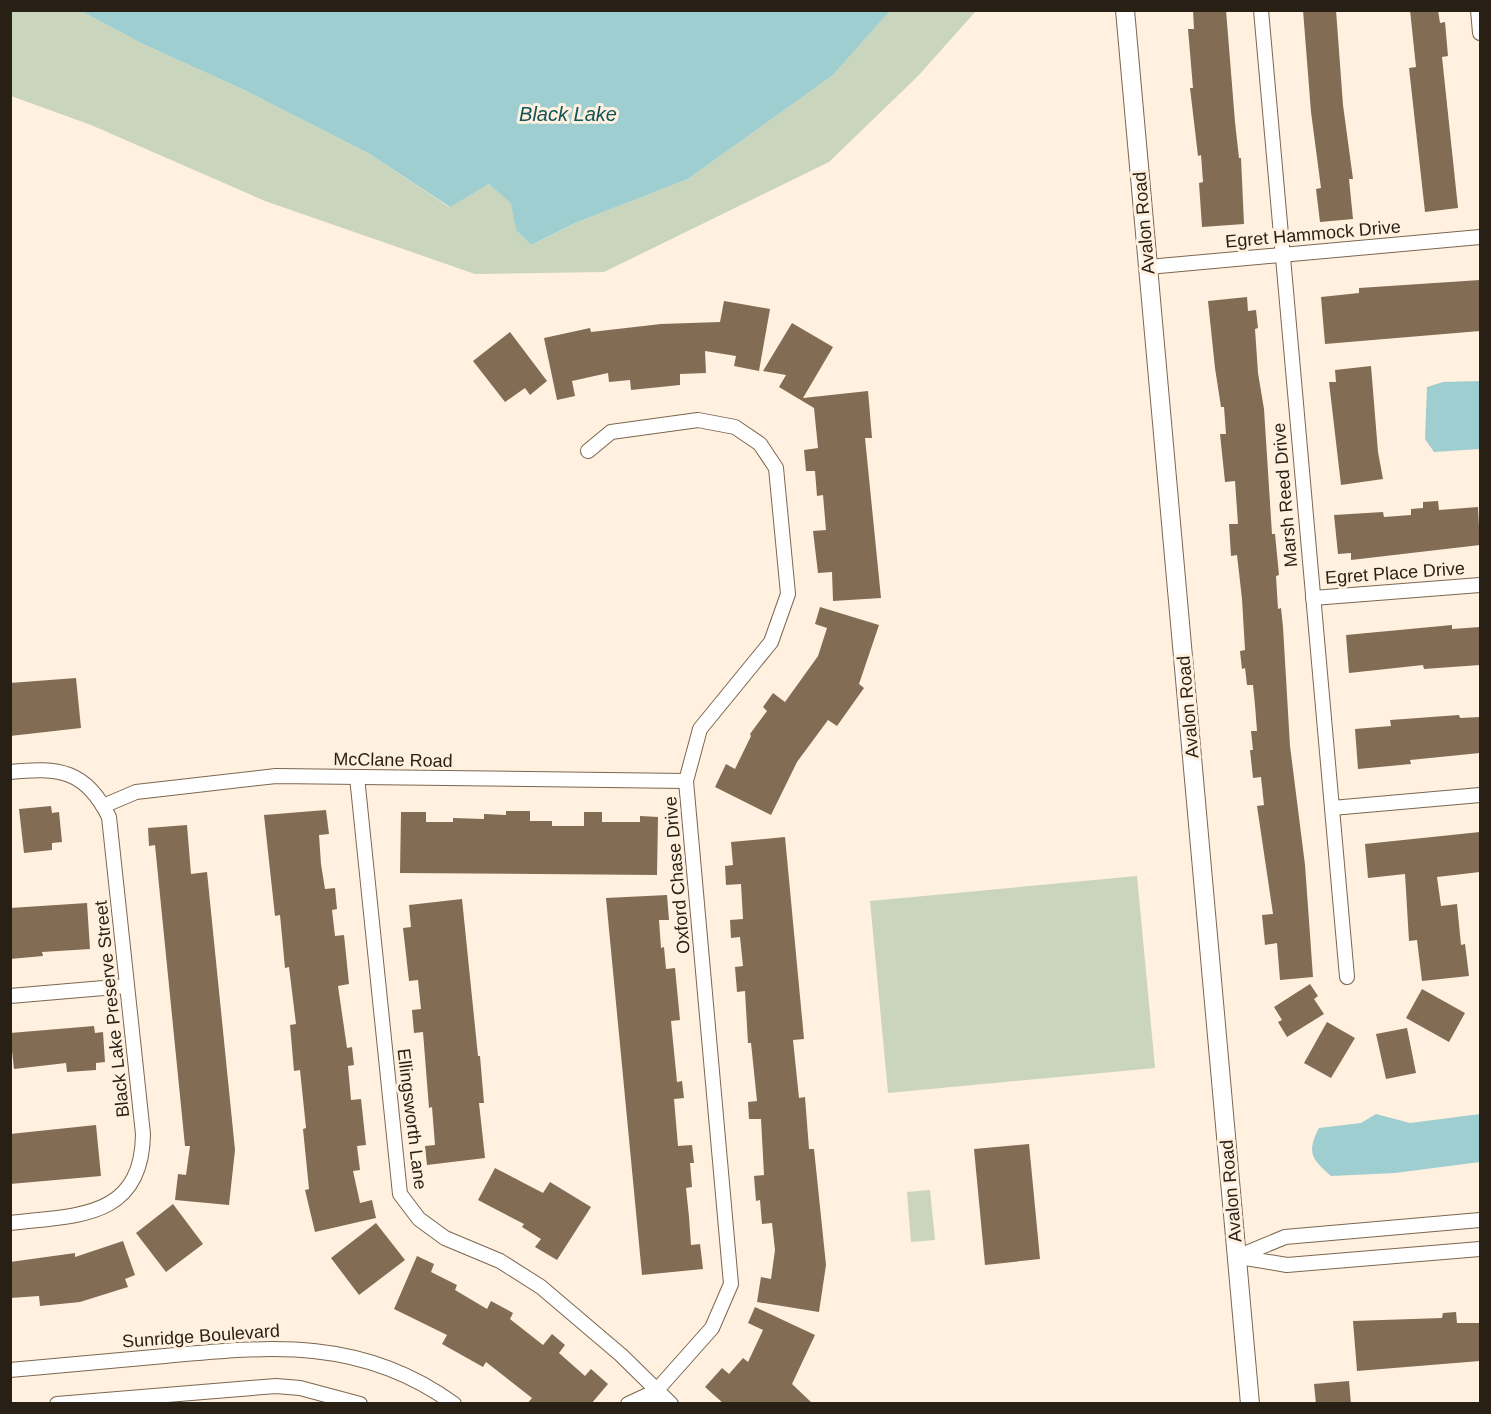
<svg xmlns="http://www.w3.org/2000/svg" width="1491" height="1414" viewBox="0 0 1491 1414" font-family="Arial,sans-serif">
<style>
.green{fill:#cad5be}
.water{fill:#9eced0}
.building{fill:#826d54}
.lines{fill:none;stroke-linecap:round;stroke-linejoin:round}
.minor-casing{stroke:#7c674e;stroke-width:16}
.secondary-casing{stroke:#7c674e;stroke-width:20}
.minor{stroke:#fff;stroke-width:14}
.secondary{stroke:#fff;stroke-width:18}
.labels{text-anchor:middle;dominant-baseline:central;stroke-width:6;stroke-linejoin:round;paint-order:stroke}
.street-label{font-size:18px;fill:#281f15;stroke:#fff0df}
.water-label{font-size:20px;font-style:italic;fill:#105558;stroke:#fff0df}
</style>
<rect width="100%" height="100%" fill="#fff0df"/>
<!-- green -->
<g class="green">
<polygon points="11,11 81,11 143,44 242,89 368,153 449,207 489,184 512,203 516,230 531,245 575,223 688,179 833,75 890,11 976,11 918,76 829,162 604,272 475,274 265,201 91,125 11,96"/>
<polygon points="1137,876 1155,1068 888,1093 870,901"/>
<polygon points="930,1190 935,1240 911,1242 907,1192"/>
</g>
<!-- water -->
<g class="water">
<polygon points="81,11 890,10 890,11 833,75 688,179 575,223 531,245 516,230 511,203 489,184 450,207 368,153 242,89 143,44"/>
<polygon points="1480,381 1480,449 1434,452 1425,439 1427,387 1443,382"/>
<path d="M 1376,1114 L 1410,1123 L 1480,1114 L 1480,1162 L 1395,1173 L 1331,1176 C 1312,1159 1306,1153 1319,1128 L 1361,1123 Z"/>
</g>
<!-- building -->
<g class="building">
<polygon points="1193,10 1226,10 1235,122 1239,158 1241,158 1244,224 1202,227 1199,183 1203,182 1201,155 1198,156 1190,88 1193,88 1188,29 1194,29"/>
<polygon points="1303,10 1336,10 1343,105 1353,179 1349,179 1353,219 1320,222 1316,189 1321,188 1311,112"/>
<polygon points="1410,10 1438,10 1440,23 1445,22 1448,56 1442,57 1458,208 1425,212 1409,68 1416,67"/>
<polygon points="1480,280 1480,331 1325,344 1321,297 1359,293 1359,288"/>
<polygon points="1247,297 1248,311 1256,310 1258,328 1255,329 1258,373 1264,409 1272,534 1275,534 1279,575 1276,576 1278,609 1281,608 1283,627 1290,746 1305,865 1313,977 1280,980 1277,943 1265,945 1262,915 1273,914 1257,806 1264,805 1261,777 1253,778 1250,750 1253,750 1251,731 1257,731 1255,705 1253,685 1247,685 1245,668 1242,669 1240,651 1245,650 1242,599 1237,555 1231,556 1229,524 1238,524 1235,481 1225,482 1220,434 1226,434 1224,407 1221,407 1215,368 1208,301"/>
<polygon points="724,301 770,309 759,371 734,366 736,356 705,351 706,373 680,374 680,385 631,390 630,380 609,382 608,373 572,381 575,396 557,400 544,338 590,328 591,332 661,324 720,322"/>
<polygon points="792,323 833,347 803,398 868,391 872,438 865,438 881,598 833,601 832,572 818,573 813,531 826,530 823,495 817,496 815,471 806,471 804,450 818,448 814,408 779,387 786,375 763,371"/>
<polygon points="510,332 547,381 530,395 525,388 505,402 473,361"/>
<polygon points="1371,366 1378,452 1383,479 1341,485 1329,382 1336,382 1335,370"/>
<polygon points="1438,501 1439,510 1478,507 1480,545 1351,560 1351,553 1338,554 1334,515 1383,512 1384,517 1411,515 1411,509 1423,508 1423,502"/>
<polygon points="820,607 879,625 859,684 864,688 837,726 828,720 797,762 771,815 715,787 726,764 735,769 751,736 750,734 767,711 763,707 773,693 785,702 818,656 827,628 815,624"/>
<polygon points="1452,625 1452,629 1480,627 1480,665 1424,669 1423,665 1349,673 1346,635"/>
<polygon points="76,678 81,728 10,736 10,683"/>
<polygon points="1459,715 1460,718 1480,717 1480,753 1410,760 1411,764 1358,769 1355,729 1391,726 1390,720"/>
<polygon points="51,806 52,813 59,812 62,842 52,843 52,850 24,853 19,809"/>
<polygon points="326,810 329,834 319,835 321,864 325,889 335,888 337,909 332,910 335,936 344,935 349,984 338,986 347,1048 352,1047 354,1065 348,1066 351,1100 361,1099 366,1145 357,1146 360,1170 353,1171 360,1203 372,1200 376,1218 315,1232 305,1190 309,1189 303,1129 306,1128 300,1070 294,1071 290,1025 296,1024 289,967 285,968 280,915 275,916 264,815"/>
<polygon points="506,811 530,811 530,821 552,821 552,826 584,826 584,812 602,812 602,822 640,822 640,816 658,817 657,875 400,873 401,812 426,812 426,822 453,822 453,818 484,819 484,814 506,815"/>
<polygon points="187,825 191,874 207,872 235,1150 229,1205 175,1200 178,1174 186,1175 190,1146 185,1146 155,845 149,846 148,828"/>
<polygon points="1480,832 1480,872 1437,877 1441,906 1457,904 1461,945 1465,944 1469,976 1422,981 1417,940 1409,941 1405,874 1368,878 1365,844"/>
<polygon points="785,837 804,1039 793,1040 799,1098 805,1097 809,1149 814,1149 826,1265 819,1312 757,1302 761,1277 771,1279 775,1250 772,1223 762,1224 760,1200 756,1201 754,1176 764,1175 761,1119 749,1119 748,1102 757,1101 751,1043 748,1043 745,991 737,992 735,967 743,966 740,937 731,938 730,920 743,919 741,884 726,885 725,866 733,865 731,842"/>
<polygon points="667,895 669,920 659,920 661,948 664,947 666,969 675,968 680,1020 671,1021 677,1082 682,1081 684,1098 674,1099 678,1146 692,1145 694,1163 690,1163 692,1187 686,1188 689,1217 691,1245 700,1244 703,1269 642,1275 606,898"/>
<polygon points="462,899 478,1056 480,1056 484,1103 479,1103 485,1158 427,1165 425,1146 435,1145 432,1107 429,1108 423,1032 414,1033 412,1010 421,1009 418,980 409,981 403,928 411,927 409,905"/>
<polygon points="87,903 90,949 42,952 43,956 10,959 10,908"/>
<polygon points="1310,984 1318,996 1314,999 1324,1014 1287,1037 1278,1022 1282,1020 1274,1007"/>
<polygon points="1422,989 1465,1013 1449,1042 1406,1018"/>
<polygon points="1327,1022 1355,1038 1331,1078 1304,1063"/>
<polygon points="94,1026 95,1033 103,1032 105,1062 96,1063 96,1070 67,1072 66,1063 14,1069 10,1033"/>
<polygon points="1407,1028 1416,1073 1386,1079 1376,1034"/>
<polygon points="96,1125 101,1176 10,1184 10,1134"/>
<polygon points="1029,1144 1040,1259 985,1265 974,1149"/>
<polygon points="495,1168 543,1193 550,1182 591,1207 557,1260 535,1247 541,1239 522,1227 524,1224 478,1200"/>
<polygon points="173,1204 203,1244 166,1272 136,1233"/>
<polygon points="376,1223 405,1260 359,1295 331,1258"/>
<polygon points="123,1241 135,1275 125,1279 128,1287 80,1302 40,1306 39,1296 10,1298 10,1262 75,1253 75,1257"/>
<polygon points="417,1256 434,1264 431,1272 457,1285 455,1290 487,1309 491,1301 513,1313 510,1319 543,1345 552,1334 565,1345 559,1353 585,1376 591,1369 608,1384 591,1404 527,1404 532,1398 486,1362 483,1367 442,1344 447,1335 394,1309"/>
<polygon points="755,1307 815,1335 792,1384 813,1404 724,1404 705,1387 722,1368 729,1374 743,1358 748,1362 763,1330 748,1323"/>
<polygon points="1456,1312 1457,1323 1480,1323 1480,1361 1357,1371 1353,1321 1442,1318 1443,1313"/>
<polygon points="1349,1381 1351,1404 1316,1404 1314,1384"/>
</g>
<g class="lines">
<defs>
<g id="minor">
<polyline points="1261,10 1347,977"/>
<polyline points="1478,10 1480,33"/>
<polyline points="1148,267 1480,237"/>
<polyline points="588,451 611,432 698,420 735,427 760,444 776,468 788,594 771,642 700,729 686,781 731,1284 712,1328 656,1391 652,1404"/>
<polyline points="1313,598 1480,585"/>
<path d="M 10,772 C 59,767 86,770 109,817 L 143,1134 C 142,1220 75,1215 10,1223"/>
<polyline points="357,777 400,1194 419,1219 445,1238 500,1261 541,1287 621,1355 671,1404"/>
<polyline points="103,806 136,792 276,776 686,781"/>
<polyline points="1332,808 1480,795"/>
<polyline points="10,996 127,986"/>
<polyline points="1237,1257 1285,1237 1480,1220"/>
<polyline points="1239,1257 1287,1265 1480,1249"/>
<path d="M 10,1370 C 62,1365 114,1361 165,1356 C 271,1346 362,1337 454,1404"/>
<polyline points="57,1404 276,1386 300,1388 360,1404"/>
<polyline points="628,1404 656,1391"/>
</g>
<polyline id="secondary" points="1125,10 1250,1404"/>
</defs>
<!-- minor casing -->
<use href="#minor" class="minor-casing"/>
<!-- secondary casing -->
<use href="#secondary" class="secondary-casing"/>
<!-- minor -->
<use href="#minor" class="minor"/>
<!-- secondary -->
<use href="#secondary" class="secondary"/>
</g>
<g class="labels">
<!-- street labels -->
<g class="street-label">
<text transform="translate(1144 223) rotate(-95)">Avalon Road</text>
<text transform="translate(1313 234) rotate(-5)">Egret Hammock Drive</text>
<text transform="translate(1285 495) rotate(-95)">Marsh Reed Drive</text>
<text transform="translate(1395 573) rotate(-4)">Egret Place Drive</text>
<text transform="translate(1188 707) rotate(-95)">Avalon Road</text>
<text transform="translate(393 760) rotate(1)">McClane Road</text>
<text transform="translate(677 875) rotate(-95)">Oxford Chase Drive</text>
<text transform="translate(112 1009) rotate(-96)">Black Lake Preserve Street</text>
<text transform="translate(412 1119) rotate(83)">Ellingsworth Lane</text>
<text transform="translate(1231 1191) rotate(-95)">Avalon Road</text>
<text transform="translate(201 1336) rotate(-4)">Sunridge Boulevard</text>
</g>
<!-- water labels -->
<g class="water-label">
<text x="568" y="114">Black Lake</text>
</g>
</g>
<!-- border -->
<rect width="1491" height="1414" fill="none" stroke="#281f15" stroke-width="24"/>
</svg>
